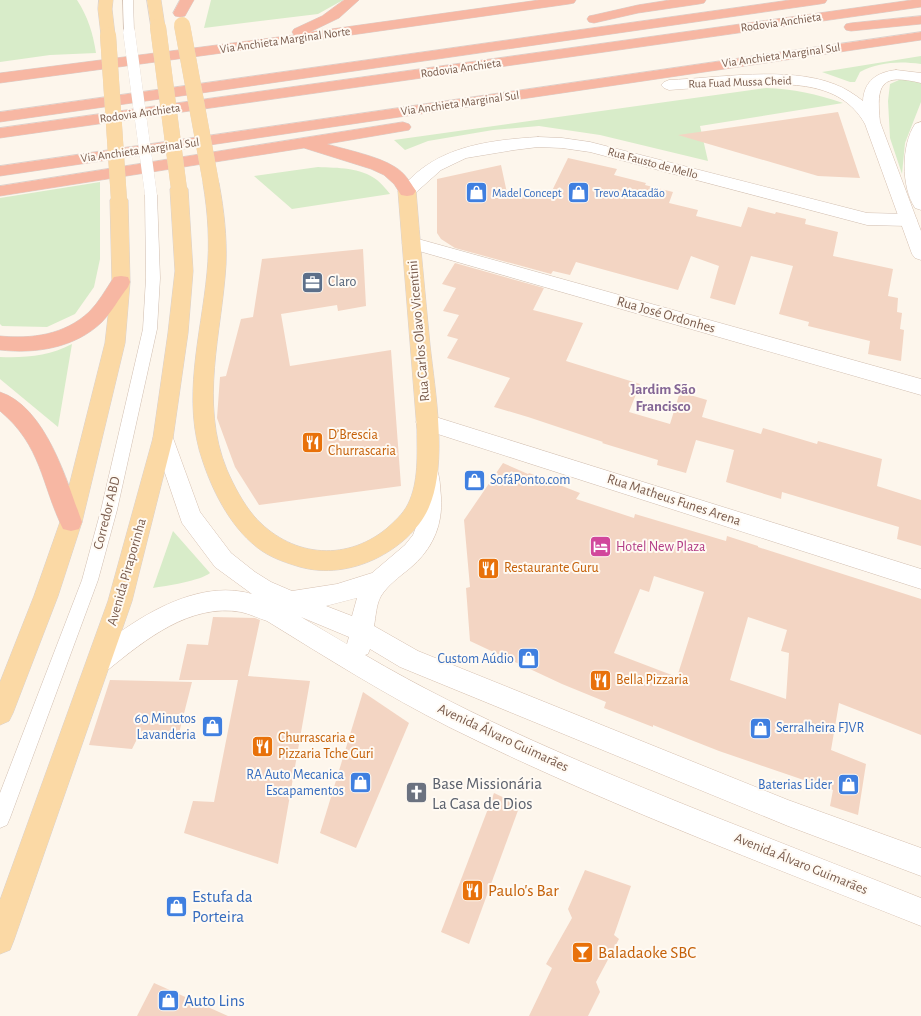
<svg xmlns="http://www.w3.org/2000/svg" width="921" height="1016" viewBox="0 0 921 1016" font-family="'Alegreya Sans',sans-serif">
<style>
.green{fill:#d8ecc9}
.building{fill:#f3d5c3;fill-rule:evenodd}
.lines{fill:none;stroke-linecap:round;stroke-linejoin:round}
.lane-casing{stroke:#d1beb0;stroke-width:1}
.street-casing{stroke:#d1beb0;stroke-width:1}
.secondary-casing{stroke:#d6c0b0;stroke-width:1}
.primary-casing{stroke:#dad1cd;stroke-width:1}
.highway-casing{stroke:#dad1cd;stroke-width:1}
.lane{fill:#fff;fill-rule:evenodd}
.street{fill:#fff;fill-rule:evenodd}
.secondary{fill:#fff;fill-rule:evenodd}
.primary{fill:#fbd9a5;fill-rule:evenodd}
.highway{fill:#f7b7a3;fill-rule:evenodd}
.lane-bridge-casing{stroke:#d1beb0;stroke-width:12;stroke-linecap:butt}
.primary-bridge-casing{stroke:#dad1cd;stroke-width:16;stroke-linecap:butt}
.lane-bridge{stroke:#fff;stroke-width:12}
.primary-bridge{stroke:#fbd9a5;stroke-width:16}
.labels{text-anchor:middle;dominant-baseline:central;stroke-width:4;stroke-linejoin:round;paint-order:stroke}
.far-street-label{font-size:12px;fill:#7a5c4d;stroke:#fffaf3}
.far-shop-label{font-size:12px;fill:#366cbe;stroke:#fffaf3;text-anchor:start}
.service-label{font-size:14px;fill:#4e5e75;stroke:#fffaf3;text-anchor:start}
.street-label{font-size:14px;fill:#7a5c4d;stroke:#fffaf3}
.food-label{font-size:14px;fill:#c56008;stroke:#fffaf3;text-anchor:start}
.shop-label{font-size:14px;fill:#366cbe;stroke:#fffaf3;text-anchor:end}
.hotel-label{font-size:14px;fill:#b23c85;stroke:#fffaf3;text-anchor:start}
.neighbourhood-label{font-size:15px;font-weight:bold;fill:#846695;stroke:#fffaf3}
.near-worship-label{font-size:17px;fill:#5b616d;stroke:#fffaf3;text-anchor:start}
.near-food-label{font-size:17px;fill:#c56008;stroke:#fffaf3;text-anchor:start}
.near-shop-label{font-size:17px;fill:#366cbe;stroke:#fffaf3;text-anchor:start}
</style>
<rect width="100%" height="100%" fill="#fdf6ec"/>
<!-- green -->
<g class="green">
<path d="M 0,0 L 77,0 C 88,17 93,33 96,53 L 50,55 L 0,62 Z"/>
<polygon points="211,0 343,0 318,14 204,28"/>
<path d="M 921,56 L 921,64 C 899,61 879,62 860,72 L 855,82 L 850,82 L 822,72 Z"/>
<polygon points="899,80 911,80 921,83 921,102 905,143 902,174 890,138 888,101 890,84"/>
<path d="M 766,88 C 794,89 816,94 843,103 L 700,126 L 708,161 L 600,135 L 539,126 L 493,130 L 428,141 L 405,150 L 394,140 Z"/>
<path d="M 318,167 C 338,168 360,167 377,180 C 382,184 386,189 390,194 L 292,209 L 254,176 Z"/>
<polygon points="100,182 100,259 94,287 75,314 47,327 2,326 0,324 0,198"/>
<path d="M 72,344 L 58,427 L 0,379 L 0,357 C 26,358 49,356 72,344 Z"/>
<path d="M 173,531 L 210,573 C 200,581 166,586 153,588 Z"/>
</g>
<!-- building -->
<g class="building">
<polygon points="838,112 860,178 818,176 678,135"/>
<polygon points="568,158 617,169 614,175 646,183 645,185 673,192 669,203 698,210 696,216 741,227 748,207 775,214 776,212 806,219 805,224 838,232 833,256 893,269 888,296 898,298 897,312 902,313 900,329 904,330 901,361 868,354 870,341 808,326 809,322 779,314 793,266 751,256 735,305 710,298 719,266 691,256 678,290 576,262 570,275 553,271 551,274 455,248 441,239 437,233 437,179 501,165 507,193 549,197"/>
<polygon points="363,249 366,306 338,311 337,305 281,314 290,366 391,350 401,486 259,505 235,467 217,418 220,377 226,376 241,319 253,317 262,259"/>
<polygon points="455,263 544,288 533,310 583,323 566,361 640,384 629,412 670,424 680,392 707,400 702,417 761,434 763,428 817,444 818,441 882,459 877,486 921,500 921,546 897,539 899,527 782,492 781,499 726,482 734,450 696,440 686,473 657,465 658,460 602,443 603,442 528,417 494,407 510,378 447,358 458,339 447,336 459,315 443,311 456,288 442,284"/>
<path d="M 503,463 L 528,474 L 529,473 L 580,493 L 576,499 L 634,518 L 635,514 L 726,541 L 727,536 L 758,546 L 758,547 L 921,599 L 921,735 L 839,703 L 831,750 L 866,764 L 858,815 L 830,806 L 833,790 L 719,751 L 653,725 L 653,727 L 604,708 L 606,702 L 562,684 L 470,641 L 466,588 L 470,587 L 464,520 ZM 654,576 L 704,592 L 677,677 L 614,653 L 640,589 L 649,592 ZM 748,617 L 787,630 L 781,651 L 789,653 L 786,699 L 730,680 Z"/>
<polygon points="213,617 255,618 260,620 248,676 310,681 278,864 184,833 193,801 214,802 238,680 179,680 187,644 208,645"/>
<polygon points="110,680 192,682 178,737 139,735 132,749 89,745"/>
<polygon points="363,692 409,723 356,848 320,833"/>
<polygon points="494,793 520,805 469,944 441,932"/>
<polygon points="585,870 631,886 614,935 619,939 596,982 600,992 588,1016 529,1016 552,968 546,964 572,918 568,909"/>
<polygon points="154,983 228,1016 137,1016"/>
</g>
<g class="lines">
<defs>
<g id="lane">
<polygon points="123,0 133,0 134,32 129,35 124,32"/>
<polygon points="151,191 155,192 157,195 160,278 157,329 117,510 98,580 10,818 7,825 0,828 0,793 82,580 101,510 143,329 146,278 145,195 147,192"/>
</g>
<g id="street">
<path d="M 538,137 L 562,138 L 590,142 L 867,213 L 908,214 L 914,216 L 917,220 L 914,224 L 908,226 L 867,225 L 590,152 L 562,148 L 538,147 L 514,150 L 466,158 L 441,170 L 413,195 L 407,196 L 401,195 L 398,191 C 402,186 407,182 411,178 C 445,145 493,140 538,137 Z"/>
<polygon points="411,237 921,379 921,395 405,247 402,243 405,239"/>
<polygon points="426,414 921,569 921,589 419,428 416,422 419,416"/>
</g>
<g id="secondary">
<path d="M 896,70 L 921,73 L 921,83 C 881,73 876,84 880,122 L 921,231 L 921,260 L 915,258 L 912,254 L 865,124 C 840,79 784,83 739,86 C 716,87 692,88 669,90 L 664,88 L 661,85 L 664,82 L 669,80 C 718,78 788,66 834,84 C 845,88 854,94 863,101 C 864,81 877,72 896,70 Z"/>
<path d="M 921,122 L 921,210 L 915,208 C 901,187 901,145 915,124 Z"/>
<path d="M 163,430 L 170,432 L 173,438 L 200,512 L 231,553 L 255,572 L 271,582 L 292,591 L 337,584 L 372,573 L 405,545 L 413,535 L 418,522 L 419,500 L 417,473 L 420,467 L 428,464 L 436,467 C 440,476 440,486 441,497 C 443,526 432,550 409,569 C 399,577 388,585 381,596 C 376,605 376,616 374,626 L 418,651 L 788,800 L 921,848 L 921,876 L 788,826 L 400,667 L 370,649 L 368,654 L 365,655 C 474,719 591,767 708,814 C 779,842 850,870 921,898 L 921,926 C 763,863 602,803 449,727 C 386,695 327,658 267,621 C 258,618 250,614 241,612 C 190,603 145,640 109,669 L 100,672 L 91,669 L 88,661 C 93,649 106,642 116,635 C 153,608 205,580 252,594 L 215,567 L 182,523 L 153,438 L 156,432 ZM 357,598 L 352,616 L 326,606 ZM 301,617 L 349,637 L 347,644 Z"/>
</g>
<g id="primary">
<polygon points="99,0 113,0 112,9 115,35 113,38 108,39 103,38 101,35 98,9"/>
<polygon points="147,0 161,0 165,27 163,30 158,31 153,30 151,27"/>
<path d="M 211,178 L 217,179 L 219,183 C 224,210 227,237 226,264 C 222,333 199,402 227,470 C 234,486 243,503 254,516 C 289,556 344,563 386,529 C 394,522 403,514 408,504 C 419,482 417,454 417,430 L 398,191 L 401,187 L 407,186 L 413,187 L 416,191 C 420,242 425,293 430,345 C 435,391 448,463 429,507 C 419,530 398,548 375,559 C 352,570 325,574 300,567 C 287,563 274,559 262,551 C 233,531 214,495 203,462 C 181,400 201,336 207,273 C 210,243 208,213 203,183 L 205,179 Z"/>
<polygon points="179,184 185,185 188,189 193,271 188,333 173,438 132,601 14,940 10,950 0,954 0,900 108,601 153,438 168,333 175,271 170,189 173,185"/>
<polygon points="119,194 125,196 128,200 130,282 125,343 82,522 58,596 13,713 9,721 0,725 0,682 34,596 60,522 105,343 112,282 110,200 113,196"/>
</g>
<g id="highway">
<polygon points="180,0 194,0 185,16 180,17 175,16 173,13"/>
<polygon points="344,0 359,0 339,18 310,32 539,0 576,0 574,3 569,4 274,46 0,83 0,73 294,35 292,32 294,29 322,16"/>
<polygon points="670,0 706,0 704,3 699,4 638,13 594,23 589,22 587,19 589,16 594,15 638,5"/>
<polygon points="790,0 827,0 825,3 820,4 0,122 0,112"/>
<polygon points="912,0 921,0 921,7 0,138 0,128"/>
<polygon points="921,16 921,24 851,31 846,30 844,27 846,24 851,23"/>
<polygon points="921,32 921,40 0,176 0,166"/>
<path d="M 403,122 L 409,124 L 411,127 L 409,130 L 327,144 C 347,150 378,156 395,167 C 405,173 410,182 416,191 L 413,195 L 407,196 L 401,195 L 394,184 L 384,175 L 371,169 L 304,148 L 0,196 L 0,186 Z"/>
<path d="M 121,276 L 128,277 L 130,282 L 128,287 C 119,298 112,312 102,322 C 75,348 36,354 0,350 L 0,336 C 32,339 64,335 89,312 C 99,302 106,289 114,277 Z"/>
<path d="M 0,392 C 46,407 67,481 82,522 L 79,529 L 71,531 L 63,529 C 41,484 42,446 0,411 Z"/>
</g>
</defs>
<!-- lane casing -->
<use href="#lane" class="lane-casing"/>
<!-- street casing -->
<use href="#street" class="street-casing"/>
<!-- secondary casing -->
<use href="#secondary" class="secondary-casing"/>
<!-- primary casing -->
<use href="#primary" class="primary-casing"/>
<!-- highway casing -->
<use href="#highway" class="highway-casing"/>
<!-- lane -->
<use href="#lane" class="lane"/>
<!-- street -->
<use href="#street" class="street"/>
<!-- secondary -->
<use href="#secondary" class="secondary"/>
<!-- primary -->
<use href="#primary" class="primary"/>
<!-- highway -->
<use href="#highway" class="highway"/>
<defs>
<polyline id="lane-bridge" points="129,32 151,195"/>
<g id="primary-bridge">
<polyline points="182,25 211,183"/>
<polyline points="158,27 179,189"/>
<polyline points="108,35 119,200"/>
</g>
</defs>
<!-- lane-bridge casing -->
<use href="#lane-bridge" class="lane-bridge-casing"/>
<!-- primary-bridge casing -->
<use href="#primary-bridge" class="primary-bridge-casing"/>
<!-- lane-bridge -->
<use href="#lane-bridge" class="lane-bridge"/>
<!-- primary-bridge -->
<use href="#primary-bridge" class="primary-bridge"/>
</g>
<!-- icons -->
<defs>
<symbol id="shop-square" viewBox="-11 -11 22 22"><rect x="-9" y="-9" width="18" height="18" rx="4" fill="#3f7fe0" stroke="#fffaf3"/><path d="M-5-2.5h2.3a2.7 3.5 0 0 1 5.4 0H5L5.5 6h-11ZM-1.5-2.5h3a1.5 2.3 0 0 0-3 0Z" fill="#fff"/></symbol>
<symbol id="office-square" viewBox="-11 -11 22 22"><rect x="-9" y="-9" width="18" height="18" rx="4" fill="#5c6f8a" stroke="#fffaf3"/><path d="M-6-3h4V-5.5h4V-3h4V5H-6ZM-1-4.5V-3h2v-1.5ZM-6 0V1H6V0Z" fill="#fff"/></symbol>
<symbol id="restaurant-square" viewBox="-11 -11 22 22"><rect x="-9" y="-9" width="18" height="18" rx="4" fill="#e8710a" stroke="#fffaf3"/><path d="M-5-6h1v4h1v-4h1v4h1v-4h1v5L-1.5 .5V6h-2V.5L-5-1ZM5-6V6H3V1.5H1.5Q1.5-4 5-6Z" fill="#fff"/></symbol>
<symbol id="hotel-square" viewBox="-11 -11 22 22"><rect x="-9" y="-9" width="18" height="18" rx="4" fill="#d1479c" stroke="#fffaf3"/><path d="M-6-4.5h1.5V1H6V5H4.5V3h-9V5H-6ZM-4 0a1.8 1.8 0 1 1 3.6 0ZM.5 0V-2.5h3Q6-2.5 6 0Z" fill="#fff"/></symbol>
<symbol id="church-square" viewBox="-11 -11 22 22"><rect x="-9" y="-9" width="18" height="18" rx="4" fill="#6b7280" stroke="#fffaf3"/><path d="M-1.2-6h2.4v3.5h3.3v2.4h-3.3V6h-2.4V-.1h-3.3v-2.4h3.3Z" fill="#fff"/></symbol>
<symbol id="bar-square" viewBox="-11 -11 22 22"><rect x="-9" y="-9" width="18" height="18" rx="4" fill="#e8710a" stroke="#fffaf3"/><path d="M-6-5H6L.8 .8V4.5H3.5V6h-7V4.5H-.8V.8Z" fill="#fff"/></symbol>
</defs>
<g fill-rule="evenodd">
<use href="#shop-square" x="464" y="180" width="25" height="25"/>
<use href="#shop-square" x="566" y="180" width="25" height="25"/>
<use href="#office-square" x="300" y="270" width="25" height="25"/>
<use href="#restaurant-square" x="300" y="430" width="25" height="25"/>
<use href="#shop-square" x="462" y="468" width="25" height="25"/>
<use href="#hotel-square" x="588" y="534" width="25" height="25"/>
<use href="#restaurant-square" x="476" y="556" width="25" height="25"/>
<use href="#shop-square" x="516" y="646" width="25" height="25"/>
<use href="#restaurant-square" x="588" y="668" width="25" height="25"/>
<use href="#shop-square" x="200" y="714" width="25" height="25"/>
<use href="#shop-square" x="748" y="716" width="25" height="25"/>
<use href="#restaurant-square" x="250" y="734" width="25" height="25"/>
<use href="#shop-square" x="348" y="770" width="25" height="25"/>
<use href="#shop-square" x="836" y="772" width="25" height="25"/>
<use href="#church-square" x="404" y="780" width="25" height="25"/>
<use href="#restaurant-square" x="460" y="878" width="25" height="25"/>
<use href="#shop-square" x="164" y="894" width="25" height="25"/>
<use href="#bar-square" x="570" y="940" width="25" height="25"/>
<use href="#shop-square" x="156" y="988" width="25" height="25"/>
</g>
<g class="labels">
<!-- far-street labels -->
<g class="far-street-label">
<text transform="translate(781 22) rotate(-8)">Rodovia Anchieta</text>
<text transform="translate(285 40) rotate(-8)">Via Anchieta Marginal Norte</text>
<text transform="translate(781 55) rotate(-8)">Via Anchieta Marginal Sul</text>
<text transform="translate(461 68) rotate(-8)">Rodovia Anchieta</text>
<text transform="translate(740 82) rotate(-2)">Rua Fuad Mussa Cheid</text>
<text transform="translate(460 103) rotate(-8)">Via Anchieta Marginal Sul</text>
<text transform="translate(140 113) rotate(-8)">Rodovia Anchieta</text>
<text transform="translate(140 150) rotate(-8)">Via Anchieta Marginal Sul</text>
<text transform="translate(653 163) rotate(15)">Rua Fausto de Mello</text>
</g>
<!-- far-shop labels -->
<g class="far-shop-label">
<text x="492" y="193">Madel Concept</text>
<text x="594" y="193">Trevo Atacadão</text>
</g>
<!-- service labels -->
<g class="service-label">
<text x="328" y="282">Claro</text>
</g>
<!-- street labels -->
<g class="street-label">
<text transform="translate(666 315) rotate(16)">Rua José Ordonhes</text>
<text transform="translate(419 331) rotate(-95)">Rua Carlos Olavo Vicentini</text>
<text transform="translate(674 500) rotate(18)">Rua Matheus Funes Arena</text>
<text transform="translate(107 513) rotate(-76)">Corredor ABD</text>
<text transform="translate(127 572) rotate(-74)">Avenida Piraporinha</text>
<text transform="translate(503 738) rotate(25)">Avenida Álvaro Guimarães</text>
<text transform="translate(801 864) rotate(22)">Avenida Álvaro Guimarães</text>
</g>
<!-- food labels -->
<g class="food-label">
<text x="328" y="435">D’Brescia<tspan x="328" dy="16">Churrascaria</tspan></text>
<text x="504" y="568">Restaurante Guru</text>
<text x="616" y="680">Bella Pizzaria</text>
<text x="278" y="738">Churrascaria e<tspan x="278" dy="16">Pizzaria Tche Guri</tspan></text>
</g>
<!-- shop labels -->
<g class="shop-label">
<text x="490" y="480" text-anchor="start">SofáPonto.com</text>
<text x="514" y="659">Custom Aúdio</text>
<text x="196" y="719">60 Minutos<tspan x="196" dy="16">Lavanderia</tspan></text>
<text x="776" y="728" text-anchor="start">Serralheira FJVR</text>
<text x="344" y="775">RA Auto Mecanica<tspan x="344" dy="16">Escapamentos</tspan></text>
<text x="832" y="785">Baterias Lider</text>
</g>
<!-- hotel labels -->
<g class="hotel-label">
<text x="616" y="547">Hotel New Plaza</text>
</g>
<!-- neighbourhood labels -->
<g class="neighbourhood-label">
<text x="663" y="389">Jardim São<tspan x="663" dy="17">Francisco</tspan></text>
</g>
<!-- near-worship labels -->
<g class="near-worship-label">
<text x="432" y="783">Base Missionária<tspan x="432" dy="20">La Casa de Dios</tspan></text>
</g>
<!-- near-food labels -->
<g class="near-food-label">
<text x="488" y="890">Paulo's Bar</text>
<text x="598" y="952">Baladaoke SBC</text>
</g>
<!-- near-shop labels -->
<g class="near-shop-label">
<text x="192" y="896">Estufa da<tspan x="192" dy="20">Porteira</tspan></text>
<text x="184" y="1000">Auto Lins</text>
</g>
</g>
</svg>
